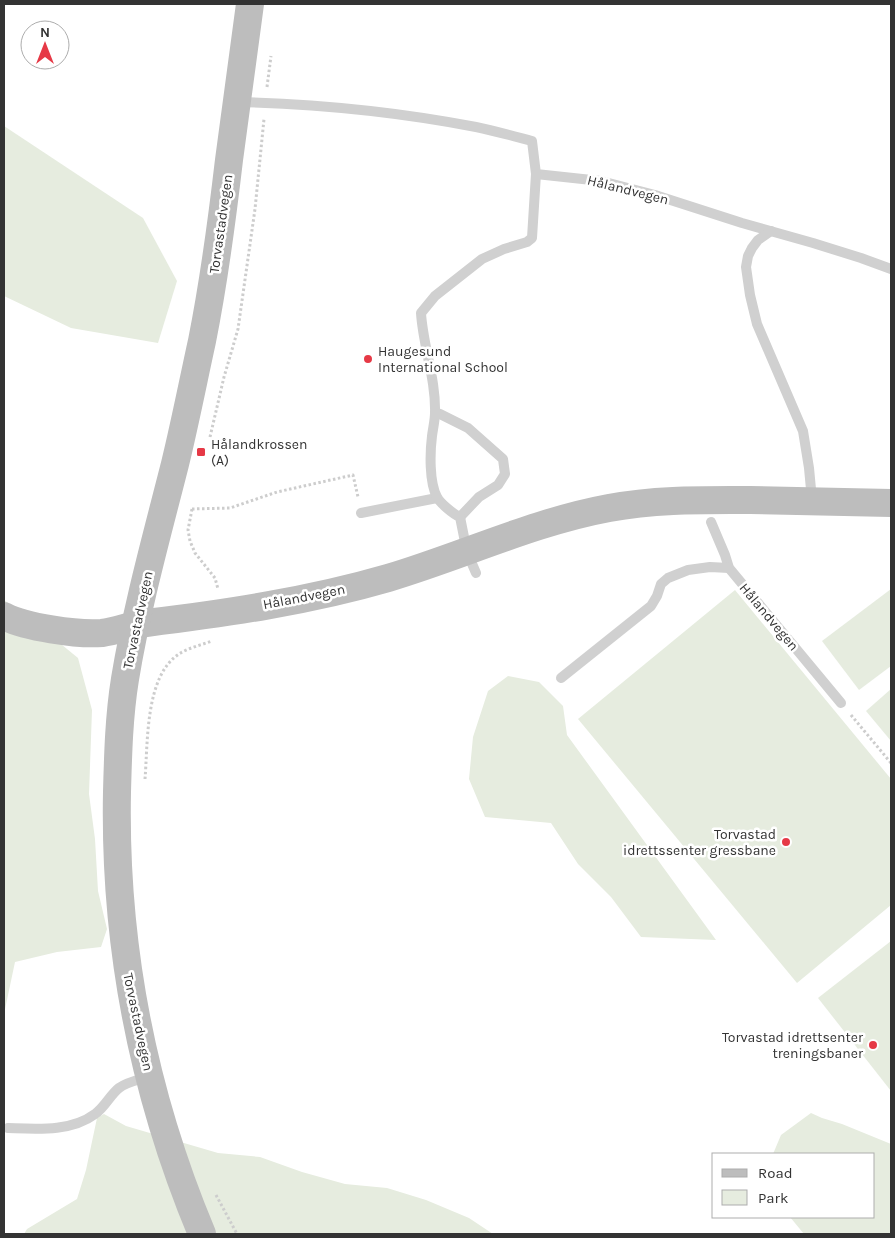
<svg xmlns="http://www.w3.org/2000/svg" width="895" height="1238" viewBox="0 0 895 1238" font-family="Karla,sans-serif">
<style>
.green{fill:#e6ecdf}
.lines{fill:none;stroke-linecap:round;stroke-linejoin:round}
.path{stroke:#cdcdcd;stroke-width:3;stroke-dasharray:2.5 2.5;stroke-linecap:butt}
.lane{stroke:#d0d0d0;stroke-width:10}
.secondary{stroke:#bdbdbd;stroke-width:28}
.poi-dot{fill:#e63946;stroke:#fff;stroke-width:2}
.labels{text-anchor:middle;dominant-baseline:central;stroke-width:5;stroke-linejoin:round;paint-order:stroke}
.street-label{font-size:14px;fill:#333;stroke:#fff}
.poi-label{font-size:14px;fill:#333;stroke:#fff;text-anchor:start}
</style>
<rect width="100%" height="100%" fill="#fff"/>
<!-- green -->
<g class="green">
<polygon points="4,126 143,218 177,281 158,343 71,328 4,296"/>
<polygon points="891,589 891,666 859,690 822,641"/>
<polygon points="735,590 891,779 891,905 797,983 578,719"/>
<polygon points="4,600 34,622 78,658 92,710 89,794 95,839 98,891 107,929 101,947 57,952 15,962 4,1014"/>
<polygon points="508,676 539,682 563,706 567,735 716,940 641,937 611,897 578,864 551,823 485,817 469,779 473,737 488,691"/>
<polygon points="891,689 891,741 866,711"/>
<polygon points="891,941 891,1091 818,998"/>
<polygon points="811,1113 822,1118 842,1124 891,1144 891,1234 804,1234 790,1217 874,1217 874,1154 773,1154 781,1135"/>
<polygon points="104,1114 126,1126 218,1153 260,1157 302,1172 345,1184 387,1188 426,1200 469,1218 493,1234 24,1234 27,1229 77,1199 86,1170 97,1118"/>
</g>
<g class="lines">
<!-- path -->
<g class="path">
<polyline points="267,87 271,56"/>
<polyline points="210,437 224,377 238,329 255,209 264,119"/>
<polyline points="192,509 188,530 190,541 195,553 215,578 218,589"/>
<polyline points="192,509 230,508 277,492 353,475 358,497"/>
<polyline points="851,715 891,763"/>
<path d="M 145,779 C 148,742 145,676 179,654 C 188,648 201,645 212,641"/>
<polyline points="216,1195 237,1234"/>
</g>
<!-- lane -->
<g class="lane">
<path d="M 238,102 C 318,104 398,112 476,127 C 495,131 513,136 532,141 L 536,174 L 601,181 L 655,195 L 742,223 L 813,243 L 861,258 L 891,269"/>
<polyline points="771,231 758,240 752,248 748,256 746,267 750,295 757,324 803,431 809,468 812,500"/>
<polyline points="435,413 440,414 468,428 503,459 505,474 498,485 479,497 460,517"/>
<polyline points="361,513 437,498"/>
<polyline points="711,522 725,555 729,568 841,703"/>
<path d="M 476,573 L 467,552 L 460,517 C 453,514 440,503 437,497 C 429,482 430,452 432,436 C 433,428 435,420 435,413 C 436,379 423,346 421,313 L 435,296 L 482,259 L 504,249 L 527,242 L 532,238 L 536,174"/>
<polyline points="561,678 651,606 657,596 661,584 668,578 688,570 710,567 729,568"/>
<path d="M 8,1128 C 37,1129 71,1132 95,1114 C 105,1107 110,1095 119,1088 C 127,1082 138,1080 148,1077"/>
</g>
<!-- secondary -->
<g class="secondary">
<path d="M 4,616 C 24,627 78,635 102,633 C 117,631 131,625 146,623 C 227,613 309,601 388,578 C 462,556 533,522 609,508 C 656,499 703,500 750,500 C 797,501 844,502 891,503"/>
<path d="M 202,1234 C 143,1093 114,945 117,792 C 118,754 119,716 125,679 C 137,606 157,535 175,464 C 185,423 193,382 202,341 C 214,281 222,220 229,160 C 236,108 243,56 250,4"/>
</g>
</g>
<!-- markers -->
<g class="poi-dot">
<circle cx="368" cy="359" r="5"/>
<rect x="196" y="447" width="10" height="10" rx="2.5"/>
<circle cx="786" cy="842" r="5"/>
<circle cx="873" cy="1045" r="5"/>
</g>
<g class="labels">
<!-- street labels -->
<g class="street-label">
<text transform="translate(628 190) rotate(14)">Hålandvegen</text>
<text transform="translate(221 224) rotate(-82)">Torvastadvegen</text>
<text transform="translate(304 597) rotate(-11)">Hålandvegen</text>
<text transform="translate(769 617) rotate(50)">Hålandvegen</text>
<text transform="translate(138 620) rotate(-78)">Torvastadvegen</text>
<text transform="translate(138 1022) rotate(78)">Torvastadvegen</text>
</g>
<!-- poi labels -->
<g class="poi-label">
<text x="378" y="351">Haugesund<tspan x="378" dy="16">International School</tspan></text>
<text x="211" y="444">Hålandkrossen<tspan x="211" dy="16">(A)</tspan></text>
<text x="776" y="834" text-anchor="end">Torvastad<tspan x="776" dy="16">idrettssenter gressbane</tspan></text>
<text x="863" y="1037" text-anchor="end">Torvastad idrettsenter<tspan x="863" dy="16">treningsbaner</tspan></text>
</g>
</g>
<!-- border -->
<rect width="895" height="1238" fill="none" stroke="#333333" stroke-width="10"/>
<!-- legend -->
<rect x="712" y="1153" width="162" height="65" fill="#ffffff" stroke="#adadad"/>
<rect x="722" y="1169" width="25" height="8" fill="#bdbdbd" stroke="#adadad"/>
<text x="758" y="1178" font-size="15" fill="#333333">Road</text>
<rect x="722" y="1190" width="25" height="15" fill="#e6ecdf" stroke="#adadad"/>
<text x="758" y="1203" font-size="15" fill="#333333">Park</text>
<!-- north arrow -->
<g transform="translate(45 45)"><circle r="24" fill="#ffffff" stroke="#adadad"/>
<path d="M0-4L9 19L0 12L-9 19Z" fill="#e63946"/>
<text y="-8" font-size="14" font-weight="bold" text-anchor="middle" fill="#333333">N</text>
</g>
</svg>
